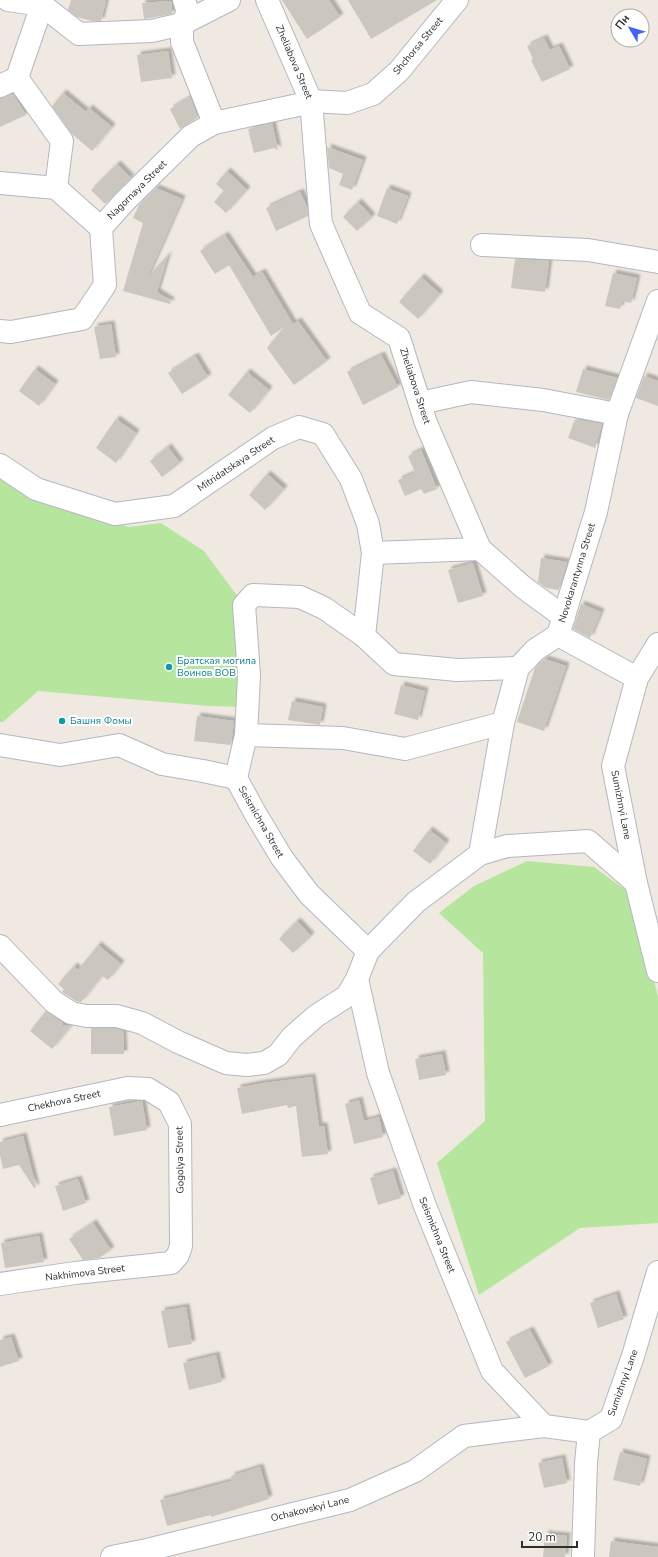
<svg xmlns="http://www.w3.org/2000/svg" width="658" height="1557" viewBox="0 0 658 1557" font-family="'Nunito Sans',sans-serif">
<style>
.green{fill:#b6e59e}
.building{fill:#cbc7bf;filter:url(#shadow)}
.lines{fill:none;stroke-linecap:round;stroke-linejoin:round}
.minor-casing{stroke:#b4b7c1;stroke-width:24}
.minor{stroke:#fff;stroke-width:22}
.culture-dot{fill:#0f9aa8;stroke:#fff;stroke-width:1.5}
.labels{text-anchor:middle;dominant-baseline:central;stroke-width:4;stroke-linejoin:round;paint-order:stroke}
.street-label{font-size:10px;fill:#2e2e2e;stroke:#fff}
.culture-label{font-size:10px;fill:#0d838f;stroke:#fff;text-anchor:start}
</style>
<defs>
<filter id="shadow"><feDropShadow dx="3.5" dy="-3.5" stdDeviation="1" flood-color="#0004"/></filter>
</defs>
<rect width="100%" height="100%" fill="#efe9e1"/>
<!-- green -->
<g class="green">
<polygon points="0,478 3,481 57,507 129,527 161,523 204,551 244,605 243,707 209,706 38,691 3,722 0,722"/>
<polygon points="527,861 594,867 634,896 658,997 658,1223 580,1228 479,1295 437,1163 485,1121 483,953 439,913 474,886"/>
</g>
<!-- building -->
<g class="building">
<polygon points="71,0 106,0 101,21 92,21 77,17 68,10"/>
<polygon points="282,0 329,0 340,17 307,39"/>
<polygon points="348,0 437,0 371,39"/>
<polygon points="171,1 172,14 144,19 142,3"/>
<polygon points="544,38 550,50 559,46 570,69 542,82 531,60 533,59 527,46"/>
<polygon points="168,51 172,78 141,82 137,55"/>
<polygon points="63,93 86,112 89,108 112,127 92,151 72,134 52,106"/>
<polygon points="13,94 26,115 0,127 0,98"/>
<polygon points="190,97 198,117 180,129 170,109"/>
<polygon points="272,123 278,150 274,148 254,153 248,129"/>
<polygon points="327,147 363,160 352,190 339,185 343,174 329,168"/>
<polygon points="117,164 131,178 105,204 91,190"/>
<polygon points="227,171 247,190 226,213 214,202 224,191 216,184"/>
<polygon points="156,188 182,199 147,278 168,255 157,292 171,301 170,304 123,291 143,223 133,218 139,205"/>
<polygon points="387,188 408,196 397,224 377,216"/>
<polygon points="300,192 307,207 308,216 276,231 266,208"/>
<polygon points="358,202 372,217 357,231 343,217"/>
<polygon points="225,235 253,277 262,272 293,324 298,321 327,361 294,385 267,348 285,326 271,336 229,265 215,274 200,251"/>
<polygon points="515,259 549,261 545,292 511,288"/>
<polygon points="613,273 637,278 631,303 622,301 620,309 605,306"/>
<polygon points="421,277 440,294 418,319 399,302"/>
<polygon points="111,324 116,357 100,359 94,327"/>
<polygon points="381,355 398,387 363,405 347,372"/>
<polygon points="195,356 208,377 182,394 168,373"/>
<polygon points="35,369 55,384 39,406 19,391"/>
<polygon points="583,369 617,378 609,400 576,392"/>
<polygon points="247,372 269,390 250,413 228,395"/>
<polygon points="644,376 658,381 658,406 636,398"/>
<polygon points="116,419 136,433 116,463 96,448"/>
<polygon points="575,419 602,424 595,448 568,438"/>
<polygon points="168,447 180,463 162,477 150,461"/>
<polygon points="421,450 437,489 424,494 421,489 405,496 398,480 415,473 408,456"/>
<polygon points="267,474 284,489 265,510 249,495"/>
<polygon points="541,558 567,562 559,590 546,588 538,582"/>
<polygon points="473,563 483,596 458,603 448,570"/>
<polygon points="581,604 601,612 590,638 573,629"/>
<polygon points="545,659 566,666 544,731 517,722 535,668"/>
<polygon points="401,685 425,691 418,720 394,714"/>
<polygon points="292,701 323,707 320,725 288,720"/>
<polygon points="197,716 234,721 231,745 194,741"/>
<polygon points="429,830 446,843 430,864 413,851"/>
<polygon points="297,921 311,936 293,953 279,939"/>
<polygon points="98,945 121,964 108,980 102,976 81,1002 76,1001 62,992 64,989 58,984 74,966 78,970"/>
<polygon points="46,1011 63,1023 62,1025 71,1026 52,1049 30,1031"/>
<polygon points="91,1028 115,1028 123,1031 124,1054 91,1054"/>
<polygon points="442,1054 446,1075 419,1080 415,1059"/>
<polygon points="312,1077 319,1126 324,1126 328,1154 302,1157 296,1106 288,1108 287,1105 242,1114 237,1088 264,1083"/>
<polygon points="359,1100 364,1121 379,1117 383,1137 354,1144 345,1104"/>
<polygon points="142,1101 147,1130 114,1136 109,1107"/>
<polygon points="23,1136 36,1187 34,1188 19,1165 3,1169 0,1155 0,1142"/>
<polygon points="393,1171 401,1198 378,1205 370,1178"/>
<polygon points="78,1179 86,1203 63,1211 55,1186"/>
<polygon points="93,1223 111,1250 99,1258 83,1260 69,1239"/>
<polygon points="39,1236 44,1262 5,1268 1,1243"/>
<polygon points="616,1294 624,1319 598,1328 590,1303"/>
<polygon points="186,1307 192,1344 168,1348 161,1311"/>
<polygon points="530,1330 549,1366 525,1378 506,1342"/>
<polygon points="11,1337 19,1361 0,1367 0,1340"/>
<polygon points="216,1355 222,1382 189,1390 183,1363"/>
<polygon points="620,1452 647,1459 640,1486 613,1480"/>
<polygon points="562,1458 567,1483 544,1488 538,1463"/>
<polygon points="260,1467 269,1499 211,1517 211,1515 167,1526 160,1500 232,1481 231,1476"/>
<polygon points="545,1534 567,1536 565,1557 543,1557"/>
<polygon points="611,1541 658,1547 658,1557 609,1557"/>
</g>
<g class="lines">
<defs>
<g id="minor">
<polyline points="8,0 42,5 79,34 152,31 182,24 229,0"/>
<polyline points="267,0 311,101 321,224 360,313 399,338 426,423 480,549 523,587 564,617"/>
<polyline points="17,78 62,141 56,188"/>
<polyline points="0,86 17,78 42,5"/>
<polyline points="214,123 298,105 311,101 347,103 373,94 399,71 457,0"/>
<polyline points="0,183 56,188 101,228"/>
<polyline points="482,245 588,250 658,262"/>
<polyline points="0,331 11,332 82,319 105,285 101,228 124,202 191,136 214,123 182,42 182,24 188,12 184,0"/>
<polyline points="420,403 471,392 543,400 617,414"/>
<polyline points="0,465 36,489 115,514 174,506 273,438 299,427 323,434 351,479 368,524 373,553 364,636 394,664 457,670 518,668"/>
<polyline points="373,553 480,549"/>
<polyline points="558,635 637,678"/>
<polyline points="364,636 324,608 300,597 253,595 244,605 249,675 246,735 236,778 255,813 282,858 309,894 368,951"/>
<polyline points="658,644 637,678 613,766 636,883 658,971"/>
<polyline points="246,735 343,738 405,749 503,723"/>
<polyline points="0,745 60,755 119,745 162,764 203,771 236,778"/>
<polyline points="480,854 503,723 518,668 535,650 558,635 596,512 617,414 658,301"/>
<polyline points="0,946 54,1002 71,1013 87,1016 117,1016 142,1023 178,1042 226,1063 247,1065 264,1063 278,1055 292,1037 316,1016 347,996 357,979 368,951 416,902 480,854 507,846 588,841 636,883"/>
<polyline points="357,979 378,1073 425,1206 492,1371 544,1426 589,1432"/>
<polyline points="0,1115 128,1088 148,1089 169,1102 180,1124 181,1246 178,1255 171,1263 75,1273 0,1284"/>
<polyline points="112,1557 147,1550 350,1500 415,1471 464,1436 544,1426"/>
<polyline points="583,1557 586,1463 589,1432 611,1419 633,1356 658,1272"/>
</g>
</defs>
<!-- minor casing -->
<use href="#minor" class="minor-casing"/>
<!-- minor -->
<use href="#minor" class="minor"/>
</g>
<!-- markers -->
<g class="culture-dot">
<circle cx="169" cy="667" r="4"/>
<circle cx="62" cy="721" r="4"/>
</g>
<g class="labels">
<!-- street labels -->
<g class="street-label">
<text transform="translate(418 46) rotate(-50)">Shchorsa Street</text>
<text transform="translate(294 62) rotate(67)">Zheliabova Street</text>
<text transform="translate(137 190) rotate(-45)">Nagornaya Street</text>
<text transform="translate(415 386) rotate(72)">Zheliabova Street</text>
<text transform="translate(236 464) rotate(-34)">Mitridatskaya Street</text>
<text transform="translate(577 573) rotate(-73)">Novokarantynna Street</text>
<text transform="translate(621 805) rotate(79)">Sumizhnyi Lane</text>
<text transform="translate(261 822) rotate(60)">Seismichna Street</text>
<text transform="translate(64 1101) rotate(-12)">Chekhova Street</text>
<text transform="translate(180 1160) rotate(-91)">Gogolya Street</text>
<text transform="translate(437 1235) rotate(68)">Seismichna Street</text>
<text transform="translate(85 1273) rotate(-7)">Nakhimova Street</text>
<text transform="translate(623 1383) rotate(-70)">Sumizhnyi Lane</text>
<text transform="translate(310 1509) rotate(-14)">Ochakovskyi Lane</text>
</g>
<!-- culture labels -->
<g class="culture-label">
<text x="177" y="661">Братская могила<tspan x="177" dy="12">Воинов ВОВ</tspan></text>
<text x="70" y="721">Башня Фомы</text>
</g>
</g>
<!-- north arrow -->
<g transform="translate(630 28) rotate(308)"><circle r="19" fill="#ffffff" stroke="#ababab"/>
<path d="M0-3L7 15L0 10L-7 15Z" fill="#4264fb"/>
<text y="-6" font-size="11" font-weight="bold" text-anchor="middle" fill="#2e2e2e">Пн</text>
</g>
<!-- scale -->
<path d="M522 1541v6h55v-6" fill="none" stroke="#2e2e2e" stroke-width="2"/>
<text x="528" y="1541" font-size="12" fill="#2e2e2e" stroke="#ffffff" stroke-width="3" paint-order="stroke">20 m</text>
</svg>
